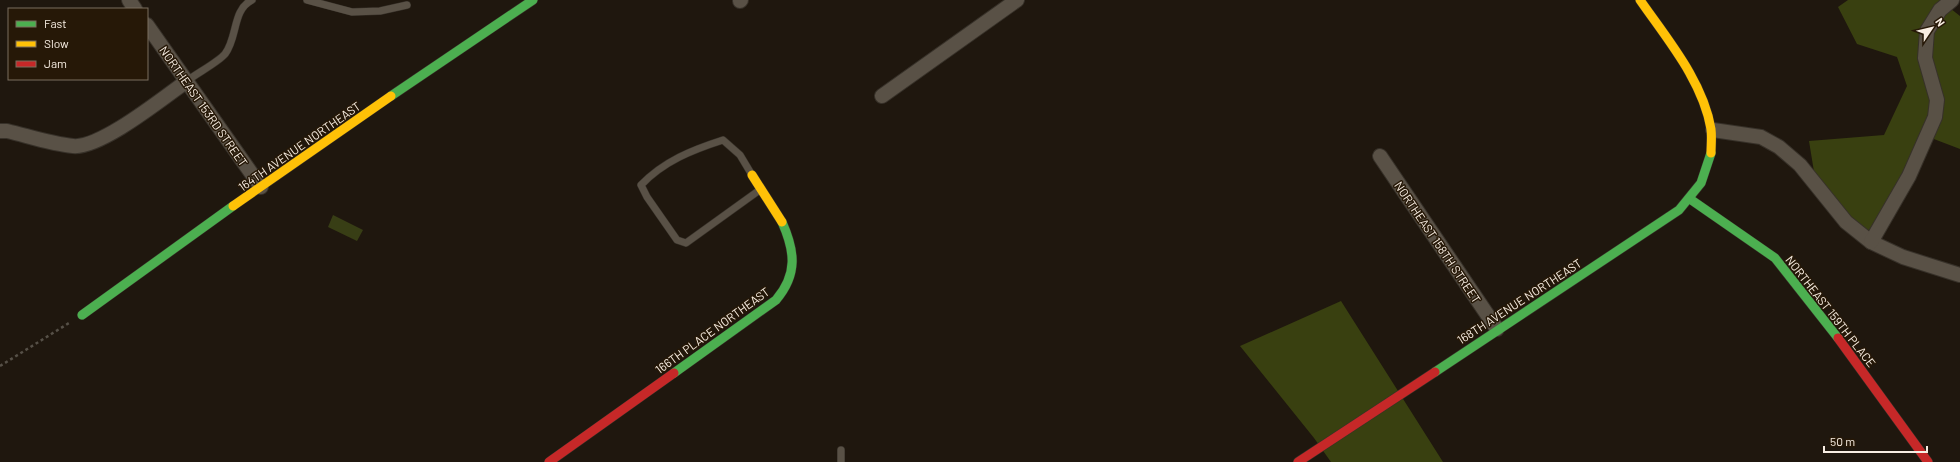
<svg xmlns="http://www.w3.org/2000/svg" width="1960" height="462" viewBox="0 0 1960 462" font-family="Barlow,sans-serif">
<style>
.green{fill:#383e15}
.forest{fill:#394010}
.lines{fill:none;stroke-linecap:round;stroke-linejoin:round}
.lane-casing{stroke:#373129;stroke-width:8}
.street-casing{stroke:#373129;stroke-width:16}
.fast-casing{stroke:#373129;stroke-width:10}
.slow-casing{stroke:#373129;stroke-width:10}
.jam-casing{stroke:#373129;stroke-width:10}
.path{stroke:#565047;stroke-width:2.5;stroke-dasharray:3 3;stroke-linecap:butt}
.lane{stroke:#595146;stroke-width:7}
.street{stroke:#595146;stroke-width:14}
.fast{stroke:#4caf50;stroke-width:9}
.slow{stroke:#ffc107;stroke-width:9}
.jam{stroke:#c62828;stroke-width:9}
.labels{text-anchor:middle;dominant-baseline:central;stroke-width:3;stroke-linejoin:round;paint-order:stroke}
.street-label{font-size:12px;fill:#f8eee3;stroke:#261807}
</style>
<rect width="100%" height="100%" fill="#1f170e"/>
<!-- green -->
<polygon class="green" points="333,215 363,230 357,241 328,227"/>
<!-- forest -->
<g class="forest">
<polygon points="1848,0 1949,0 1946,5 1960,16 1960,149 1926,136 1871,242 1816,184 1809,141 1884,135 1907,86 1897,57 1857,44 1838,7"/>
<polygon points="1341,301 1443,462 1331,462 1314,438 1240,346"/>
</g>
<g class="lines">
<defs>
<g id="lane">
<polyline points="307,0 352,12 380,11 407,5"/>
<path d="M 187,81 C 197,73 217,63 225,54 C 238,37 232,10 252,0"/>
<path d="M 752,175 L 740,155 L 723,140 C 692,150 664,161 641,185 L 647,197 L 677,240 L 686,243 L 761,189"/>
<polyline points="841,450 841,462"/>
</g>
<g id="street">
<polyline points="129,0 135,9"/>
<polyline points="740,1 741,0"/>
<polyline points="147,25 261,187"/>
<polyline points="882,96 1017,0"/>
<polyline points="1713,130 1761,137 1779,147 1800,165 1846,222 1871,242 1903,257 1960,275"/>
<path d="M 0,131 L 7,131 C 28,136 51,144 73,146 C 100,149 163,98 187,81"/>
<polyline points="1380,156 1497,329"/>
<polyline points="1871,242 1909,176 1935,117 1937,100 1925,58 1927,31 1940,10 1952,0"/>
</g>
<g id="fast">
<polyline points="391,96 533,0"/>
<polyline points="1690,199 1775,258 1838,338"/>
<polyline points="82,315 233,206"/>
<polyline points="1435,372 1679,210 1701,183 1711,153"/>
<path d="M 674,373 L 776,300 C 798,274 795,251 782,222"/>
</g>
<g id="slow">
<path d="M 1640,0 C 1667,39 1703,81 1711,129 C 1712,137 1711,146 1711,153"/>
<polyline points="752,175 782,222"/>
<polyline points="233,206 391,96"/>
</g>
<g id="jam">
<polyline points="1838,338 1928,462"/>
<polyline points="549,462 674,373"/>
<polyline points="1298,462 1435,372"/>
</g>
</defs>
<!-- lane casing -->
<use href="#lane" class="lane-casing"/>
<!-- street casing -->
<use href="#street" class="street-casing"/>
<!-- fast casing -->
<use href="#fast" class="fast-casing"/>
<!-- slow casing -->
<use href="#slow" class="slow-casing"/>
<!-- jam casing -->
<use href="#jam" class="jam-casing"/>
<!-- path -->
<polyline class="path" points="0,366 69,323"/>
<!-- lane -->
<use href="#lane" class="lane"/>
<!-- street -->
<use href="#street" class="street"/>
<!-- fast -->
<use href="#fast" class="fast"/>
<!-- slow -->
<use href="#slow" class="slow"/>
<!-- jam -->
<use href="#jam" class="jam"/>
</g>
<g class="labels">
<!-- street labels -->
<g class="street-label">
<text transform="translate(204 106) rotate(55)">NORTHEAST 153RD STREET</text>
<text transform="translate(299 146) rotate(-35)">164TH AVENUE NORTHEAST</text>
<text transform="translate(1438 242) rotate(56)">NORTHEAST 158TH STREET</text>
<text transform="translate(1519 301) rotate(-33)">168TH AVENUE NORTHEAST</text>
<text transform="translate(1831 311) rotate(52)">NORTHEAST 159TH PLACE</text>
<text transform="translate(712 330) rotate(-36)">166TH PLACE NORTHEAST</text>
</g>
</g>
<!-- legend -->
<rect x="8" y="8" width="140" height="72" fill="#261807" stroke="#7a6e5f"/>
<rect x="16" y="21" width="20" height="6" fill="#4caf50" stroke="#7a6e5f"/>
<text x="44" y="28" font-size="12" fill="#f8eee3">Fast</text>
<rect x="16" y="41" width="20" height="6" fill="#ffc107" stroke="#7a6e5f"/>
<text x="44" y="48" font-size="12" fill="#f8eee3">Slow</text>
<rect x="16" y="61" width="20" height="6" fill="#c62828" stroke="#7a6e5f"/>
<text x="44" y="68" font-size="12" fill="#f8eee3">Jam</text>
<!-- north arrow -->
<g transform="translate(1932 28) rotate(55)" stroke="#261807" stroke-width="3" paint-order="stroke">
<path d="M0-3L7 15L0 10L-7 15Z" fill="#f8eee3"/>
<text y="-6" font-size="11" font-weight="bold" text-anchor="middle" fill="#f8eee3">N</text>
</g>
<!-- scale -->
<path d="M1824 446v6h103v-6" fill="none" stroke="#f8eee3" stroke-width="2"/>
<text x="1830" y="446" font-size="12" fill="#f8eee3" stroke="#261807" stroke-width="3" paint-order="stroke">50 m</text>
</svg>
